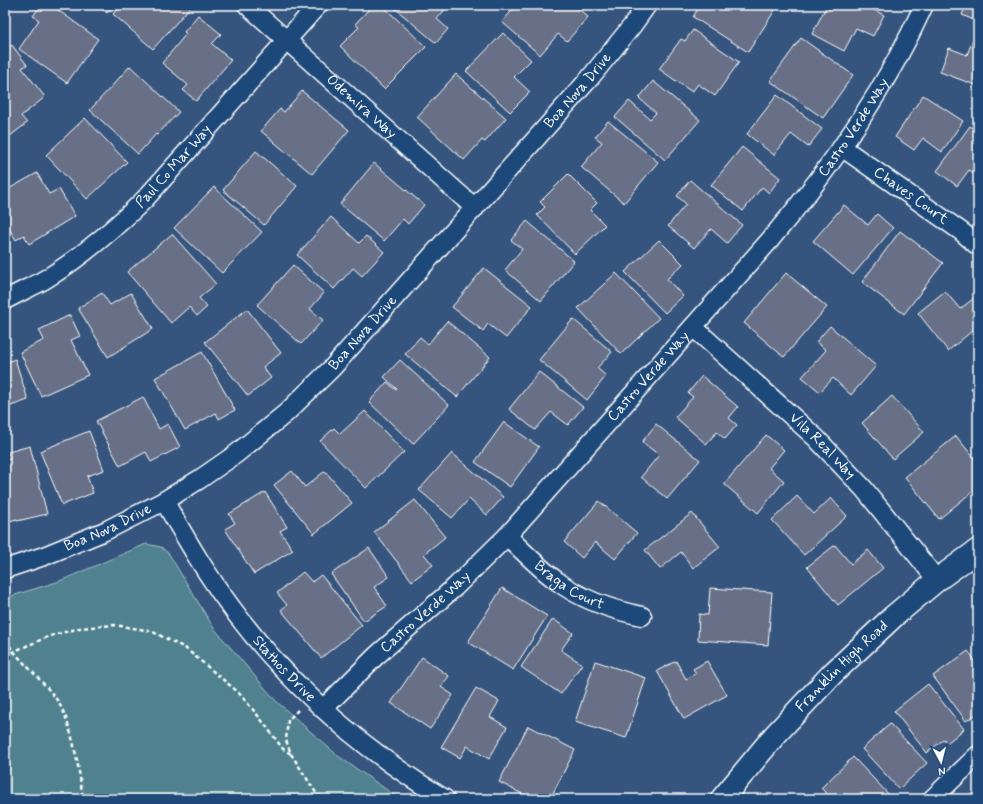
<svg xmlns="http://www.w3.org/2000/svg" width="983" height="804" viewBox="0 0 983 804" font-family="Mynerve,sans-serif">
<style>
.green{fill:#4f828e;stroke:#a7c0c6}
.building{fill:#677087;stroke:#fff}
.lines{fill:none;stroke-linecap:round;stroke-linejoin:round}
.street-casing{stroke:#fff;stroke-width:21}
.secondary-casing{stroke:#fff;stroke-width:25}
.path{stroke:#fff;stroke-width:2.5;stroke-dasharray:4 3;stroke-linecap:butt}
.street{stroke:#1f4a7a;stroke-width:18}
.secondary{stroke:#1f4a7a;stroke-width:22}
.labels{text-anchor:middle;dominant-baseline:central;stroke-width:3;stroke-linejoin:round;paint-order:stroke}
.street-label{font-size:15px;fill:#fff;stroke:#1f4a7a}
</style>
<rect width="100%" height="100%" fill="#35557e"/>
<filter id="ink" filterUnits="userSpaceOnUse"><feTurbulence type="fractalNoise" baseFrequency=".025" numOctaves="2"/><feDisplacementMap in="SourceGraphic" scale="8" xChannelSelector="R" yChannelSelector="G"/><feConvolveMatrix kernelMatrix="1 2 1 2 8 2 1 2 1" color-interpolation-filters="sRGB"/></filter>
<g filter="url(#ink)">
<!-- green -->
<polygon class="green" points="146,544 161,547 169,554 213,627 276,701 338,756 400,799 5,799 5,598 60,581"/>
<!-- building -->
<g class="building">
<polygon points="41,5 51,5 98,39 67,83 19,49 39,20 33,16"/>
<polygon points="97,5 114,5 107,13"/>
<polygon points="121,5 192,5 153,49 113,14"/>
<polygon points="373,5 382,5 426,47 384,89 340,46 359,27 355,24"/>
<polygon points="391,5 449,5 437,19 448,29 436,43"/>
<polygon points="517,5 561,5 564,7 566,5 574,5 588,17 567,41 558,34 540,55 502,22"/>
<polygon points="700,5 768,5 775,10 748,52 693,17"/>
<polygon points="827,5 864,5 884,15 873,36 856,28 844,51 812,34"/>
<polygon points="966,5 978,5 978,22 962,15"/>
<polygon points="198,15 221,34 212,44 231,60 196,101 183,90 188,85 162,63 186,34 184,32"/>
<polygon points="693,30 739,62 715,96 698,84 692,92 659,69 681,39 685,41"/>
<polygon points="503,33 531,60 514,77 530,92 510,112 466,71"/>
<polygon points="975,34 978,36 978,86 940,72 949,48 967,55"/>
<polygon points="801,38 853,75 823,118 770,81"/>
<polygon points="12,45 27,65 22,68 45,97 21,116 27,123 10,136 5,130 5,51"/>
<polygon points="130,66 179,112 157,135 156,134 138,154 90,110"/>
<polygon points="456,74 506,118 485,142 482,140 464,160 417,117"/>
<polygon points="653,81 700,120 665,160 615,117 629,101 650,119 656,113 639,98"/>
<polygon points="302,91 349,130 312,174 261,131 280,109 284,112"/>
<polygon points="777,95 822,129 808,147 791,134 774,155 747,134"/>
<polygon points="923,95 963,121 942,152 923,138 914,150 895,137"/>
<polygon points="85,118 127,162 87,199 46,155"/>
<polygon points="608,121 658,162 624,203 581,167 602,142 595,137"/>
<polygon points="970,126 978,132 978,176 969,170 957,186 937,171"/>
<polygon points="742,147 780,178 769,193 762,187 743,211 711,185"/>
<polygon points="256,151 297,186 264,225 223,190"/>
<polygon points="374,163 424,205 408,224 403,219 384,241 340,204"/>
<polygon points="37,173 49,194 59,189 75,216 29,244 24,235 16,240 5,222 5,191"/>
<polygon points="568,174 597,203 590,210 605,225 575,254 537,215 545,207 540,202"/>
<polygon points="690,180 742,225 727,243 711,229 694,248 668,226 686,204 677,196"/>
<polygon points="214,187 262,232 222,273 174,228"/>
<polygon points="844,205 868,225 877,214 893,228 853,275 813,241"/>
<polygon points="331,217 359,243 366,236 384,252 362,276 353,268 334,289 297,255"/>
<polygon points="527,221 574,261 541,301 505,270 522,249 511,240"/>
<polygon points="900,231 943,263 904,314 862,282"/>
<polygon points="172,234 216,284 199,298 207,307 197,316 189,307 171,323 127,272"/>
<polygon points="659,240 683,264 667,279 683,296 665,313 625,272"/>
<polygon points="293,265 324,293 310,309 323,320 301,344 257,305"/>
<polygon points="484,268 532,306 506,338 488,324 483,331 452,307"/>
<polygon points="616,273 659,318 621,354 578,308"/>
<polygon points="786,273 827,307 784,357 744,323"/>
<polygon points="945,291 960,309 978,295 978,326 948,351 918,313"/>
<polygon points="102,293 110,305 131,293 153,329 108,357 78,308"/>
<polygon points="247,309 281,353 263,367 271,378 248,396 205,342"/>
<polygon points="70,315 80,336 71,340 88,375 41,396 20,352 44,340 39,330"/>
<polygon points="573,319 612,352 597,368 606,376 587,400 539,360"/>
<polygon points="447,321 490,357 457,397 405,354 420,337 428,344"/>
<polygon points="830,326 876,366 851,395 833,378 820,392 802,377 826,350 816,342"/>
<polygon points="202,352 235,410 219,419 216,413 185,430 155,378"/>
<polygon points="15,359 28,400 5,408 5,363"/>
<polygon points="400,360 449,405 413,444 369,402 387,382 396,390 397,389 384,377"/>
<polygon points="978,360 978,391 971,389"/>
<polygon points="539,372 583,407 568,425 551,412 535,430 509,409"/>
<polygon points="702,376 738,407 729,418 737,425 725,439 717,432 706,444 675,417 693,397 688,393"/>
<polygon points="892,396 924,432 893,459 862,423"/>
<polygon points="143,397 159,429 168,424 180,447 151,462 146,452 120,466 96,421"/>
<polygon points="365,411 404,452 366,488 320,441 334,428 340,434"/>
<polygon points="504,422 539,447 510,487 475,462"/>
<polygon points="656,424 700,460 667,499 641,477 659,455 642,442"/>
<polygon points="89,431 104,470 87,476 93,493 62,505 40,451"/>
<polygon points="766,435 784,450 769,468 784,481 758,513 724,484"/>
<polygon points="956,436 978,463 978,487 939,519 905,477"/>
<polygon points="30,446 47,514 17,521 17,519 5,522 5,460 10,459 8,452"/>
<polygon points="452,453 503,497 487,515 469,499 452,518 419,490"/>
<polygon points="292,471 305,487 325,471 352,503 314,534 274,485"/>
<polygon points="265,492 287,527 280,531 293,550 254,574 225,529 235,523 229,514"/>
<polygon points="797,496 814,514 831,498 847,516 804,555 772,520"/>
<polygon points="415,500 445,537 424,554 433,565 412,581 374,532"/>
<polygon points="599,501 637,533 615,559 595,542 582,558 564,542"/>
<polygon points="692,513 720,547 693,568 681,552 660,569 645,550"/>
<polygon points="835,545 851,564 868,550 883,568 838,605 807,567"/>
<polygon points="369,548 389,577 374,587 387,606 364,621 331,574"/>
<polygon points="303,572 312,582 321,575 362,625 321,658 281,610 287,605 277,593"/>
<polygon points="502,588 547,616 513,670 468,642"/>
<polygon points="710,588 772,592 768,645 698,640 699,614 708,615"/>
<polygon points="553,619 573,633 561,650 582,664 561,694 521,667"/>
<polygon points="968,651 978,664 978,713 966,721 933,676"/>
<polygon points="422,657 449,676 441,687 453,695 430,729 391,703"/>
<polygon points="595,661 646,678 626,738 575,722"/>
<polygon points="676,661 686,679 696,673 693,669 707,661 727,695 684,719 657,671"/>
<polygon points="928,684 964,729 947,743 944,739 927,753 894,711"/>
<polygon points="476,688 499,701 490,717 507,727 489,759 467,746 460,758 441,747"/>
<polygon points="890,724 927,763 899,789 862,749"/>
<polygon points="528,726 575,750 550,799 532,799 499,782"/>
<polygon points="853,757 893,799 832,799 821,788"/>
</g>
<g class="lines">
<defs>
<g id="street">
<path id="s1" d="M 247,5 L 475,208"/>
<path id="s2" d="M 843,148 L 962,232 L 978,246"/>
<path id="s3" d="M 5,300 C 18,293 31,287 44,280 C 81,258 114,229 145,199 L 318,5"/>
<path id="s4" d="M 693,327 L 816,438 L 864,489 L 937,580"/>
<path id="s5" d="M 164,501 C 178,524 191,548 206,571 C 266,664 350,743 445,799"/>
<path id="s6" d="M 507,536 C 523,551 539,568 557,581 C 582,600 612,610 642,616"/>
<path id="s7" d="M 5,569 L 44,556 L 105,531 L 164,501 L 200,479 L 236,454 L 286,413 L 332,368 L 589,79 L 632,26 L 647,5"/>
<path id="s8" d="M 323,709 L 376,656 L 455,587 L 507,536 L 770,240 C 831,168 885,91 924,5"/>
<polyline points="932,799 978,755"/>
</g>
<g id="secondary">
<path id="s9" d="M 722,799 L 775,735 L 832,674 L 894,616 L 937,580 L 978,550"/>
</g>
</defs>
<!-- street casing -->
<use href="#street" class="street-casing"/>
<!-- secondary casing -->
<use href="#secondary" class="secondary-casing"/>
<!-- path -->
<g class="path">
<path d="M 5,640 C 19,660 38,676 54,696 C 72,718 79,770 83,799"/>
<polyline points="5,655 50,636 80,628 115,625 151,631 185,648 238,692 260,718 283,749 291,754"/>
<polyline points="298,710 288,720 286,740 291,754 320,799"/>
</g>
<!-- street -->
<use href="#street" class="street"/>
<!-- secondary -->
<use href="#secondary" class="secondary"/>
</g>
</g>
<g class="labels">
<!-- street labels -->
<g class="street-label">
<text stroke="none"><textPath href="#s7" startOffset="759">Boa Nova Drive</textPath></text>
<text stroke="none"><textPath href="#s1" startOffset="153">Odemira Way</textPath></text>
<text stroke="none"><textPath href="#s8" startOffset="789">Castro Verde Way</textPath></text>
<text stroke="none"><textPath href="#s3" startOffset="217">Paul Co Mar Way</textPath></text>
<text stroke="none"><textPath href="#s2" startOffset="83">Chaves Court</textPath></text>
<text stroke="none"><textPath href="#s7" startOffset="435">Boa Nova Drive</textPath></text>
<text stroke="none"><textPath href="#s8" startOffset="466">Castro Verde Way</textPath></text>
<text stroke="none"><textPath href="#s4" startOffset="176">Vila Real Way</textPath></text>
<text stroke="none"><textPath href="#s7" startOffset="111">Boa Nova Drive</textPath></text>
<text stroke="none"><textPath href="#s6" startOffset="80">Braga Court</textPath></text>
<text stroke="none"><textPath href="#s8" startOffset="141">Castro Verde Way</textPath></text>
<text stroke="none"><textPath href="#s9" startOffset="179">Franklin High Road</textPath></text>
<text stroke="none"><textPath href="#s5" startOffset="207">Stathos Drive</textPath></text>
</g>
</g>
<!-- margin -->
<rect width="983" height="804" fill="none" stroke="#1f4a7a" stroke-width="20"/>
<rect x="10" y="10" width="963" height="784" fill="none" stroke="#fff" stroke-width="1.5" filter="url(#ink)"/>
<!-- north arrow -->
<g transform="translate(941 762) rotate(173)" stroke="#1f4a7a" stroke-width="3" paint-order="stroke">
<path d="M0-3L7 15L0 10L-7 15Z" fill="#ffffff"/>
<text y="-6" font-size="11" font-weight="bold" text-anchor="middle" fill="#ffffff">N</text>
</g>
</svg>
